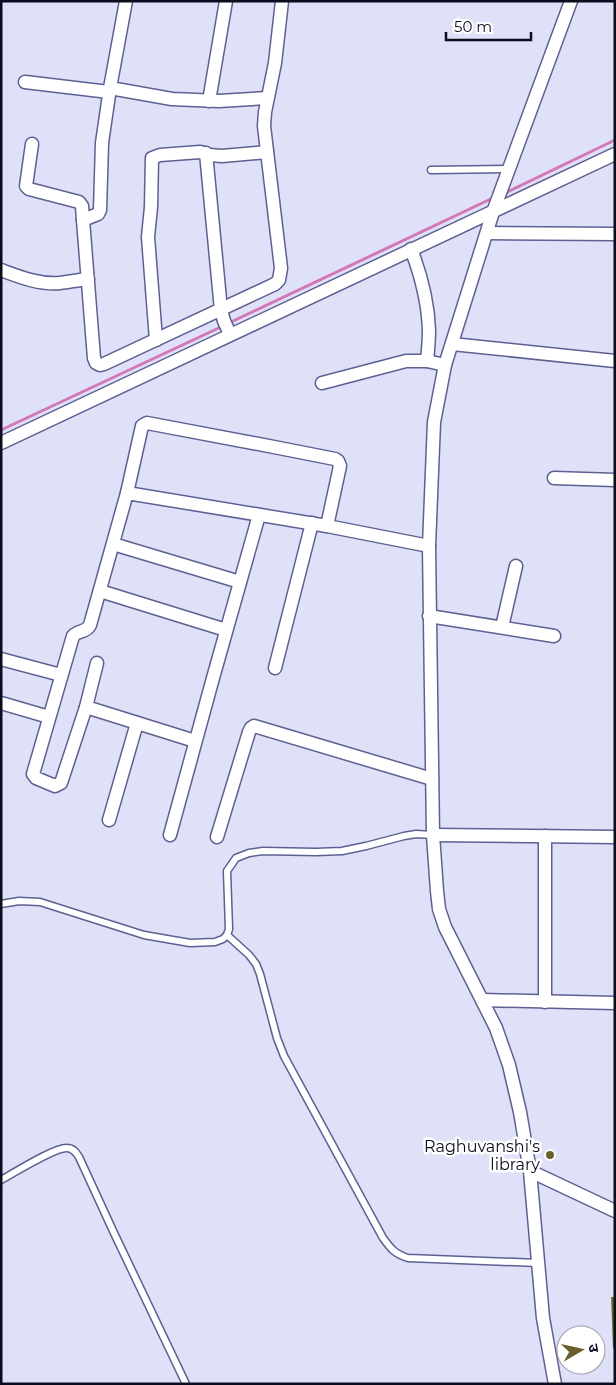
<svg xmlns="http://www.w3.org/2000/svg" width="616" height="1385" viewBox="0 0 616 1385" font-family="Montserrat,'Noto Sans Devanagari',sans-serif">
<style>
.lines{fill:none;stroke-linecap:round;stroke-linejoin:round}
.stream{stroke:#d477b6;stroke-width:3}
.building{fill:#6f662c}
.lane-casing{stroke:#5d6092;stroke-width:9}
.street-casing{stroke:#5d6092;stroke-width:15}
.lane{stroke:#fff;stroke-width:6}
.street{stroke:#fff;stroke-width:12}
.poi-dot{fill:#68602c;stroke:#fff;stroke-width:2}
.labels{text-anchor:middle;dominant-baseline:central;stroke-width:5;stroke-linejoin:round;paint-order:stroke}
.poi-label{font-size:16px;fill:#0c0c1f;stroke:#fff;text-anchor:end}
</style>
<rect width="100%" height="100%" fill="#dfe1f8"/>
<g class="lines">
<!-- stream -->
<g class="stream">
<polyline points="505,193 615,140"/>
<polyline points="229,323 495,197"/>
<polyline points="1,430 223,326"/>
</g>
</g>
<!-- building -->
<polygon class="building" points="611,1297 615,1297 615,1348 613,1349"/>
<g class="lines">
<defs>
<g id="lane">
<polyline points="431,170 508,169"/>
<polyline points="1,904 19,901 40,902 144,935 190,943 215,942 223,939 227,935 229,929 227,871 236,858 249,853 263,851 316,852 342,851 366,846 404,836 416,834 433,835"/>
<path d="M 227,935 L 249,955 L 256,964 L 260,974 L 277,1038 L 284,1056 L 383,1238 C 391,1249 395,1254 408,1258 L 538,1263"/>
<path d="M 1,1180 C 14,1173 55,1147 67,1148 C 73,1148 76,1152 79,1157 L 114,1233 L 186,1384"/>
</g>
<g id="street">
<polyline points="126,1 110,88 172,99 219,101 267,98"/>
<polyline points="25,82 109,92"/>
<polyline points="110,88 102,143 100,210 98,214 83,220 94,358 96,363 100,365 104,364 275,284 279,280 281,268 264,126 265,112 275,63 282,1"/>
<polyline points="209,101 226,1"/>
<polyline points="32,144 26,186 29,189 79,202 82,206 83,220"/>
<polyline points="206,153 221,310 224,321 230,334"/>
<polyline points="487,233 615,234"/>
<path d="M 411,249 C 421,275 428,302 429,330 C 429,340 428,351 427,361"/>
<path d="M 1,270 C 20,277 40,285 60,283 C 69,282 78,280 88,279"/>
<polyline points="156,340 148,237 151,207 152,158 160,155 200,152 210,155 222,156 267,152"/>
<polyline points="452,344 615,361"/>
<polyline points="322,383 406,361 427,361 445,365"/>
<polyline points="1,443 615,154"/>
<polyline points="554,478 615,480"/>
<polyline points="127,493 142,426 147,423 274,447 335,459 338,461 340,466 327,526"/>
<polyline points="113,544 240,582"/>
<polyline points="100,591 226,630"/>
<polyline points="429,616 554,636"/>
<polyline points="502,627 516,566"/>
<polyline points="1,659 61,675"/>
<polyline points="275,668 312,523"/>
<polyline points="1,703 49,717"/>
<polyline points="86,707 97,663"/>
<path d="M 195,741 L 86,707 L 61,783 L 55,786 L 36,778 L 33,774 L 73,636 C 78,630 86,633 90,625 L 127,493 L 327,526 L 429,546"/>
<polyline points="109,820 137,723"/>
<polyline points="170,835 213,678 259,515"/>
<polyline points="433,835 615,837"/>
<polyline points="545,836 545,1002"/>
<polyline points="217,837 249,732 251,728 254,726 432,779"/>
<polyline points="482,1000 615,1003"/>
<polyline points="530,1171 615,1211"/>
<polyline points="555,1384 543,1318 530,1171 520,1112 509,1065 496,1028 445,927 439,909 437,891 433,835 429,546 434,422 445,365 493,212 571,1"/>
</g>
</defs>
<!-- lane casing -->
<use href="#lane" class="lane-casing"/>
<!-- street casing -->
<use href="#street" class="street-casing"/>
<!-- lane -->
<use href="#lane" class="lane"/>
<!-- street -->
<use href="#street" class="street"/>
</g>
<!-- markers -->
<circle class="poi-dot" cx="550" cy="1155" r="5"/>
<g class="labels">
<!-- poi labels -->
<g class="poi-label">
<text x="540" y="1146">Raghuvanshi's<tspan x="540" dy="18">library</tspan></text>
</g>
</g>
<!-- border -->
<rect width="616" height="1385" fill="none" stroke="#0c0c1f" stroke-width="5"/>
<!-- north arrow -->
<g transform="translate(581 1350) rotate(81)"><circle r="24" fill="#ffffff" stroke="#9e9ea5"/>
<path d="M0-4L9 19L0 12L-9 19Z" fill="#68602c"/>
<text y="-8" font-size="14" font-weight="bold" text-anchor="middle" fill="#0c0c1f">उ</text>
</g>
<!-- scale -->
<path d="M446 32v8h85v-8" fill="none" stroke="#0c0c1f" stroke-width="2.5"/>
<text x="454" y="32" font-size="15" fill="#0c0c1f" stroke="#ffffff" stroke-width="4" paint-order="stroke">50 m</text>
</svg>
